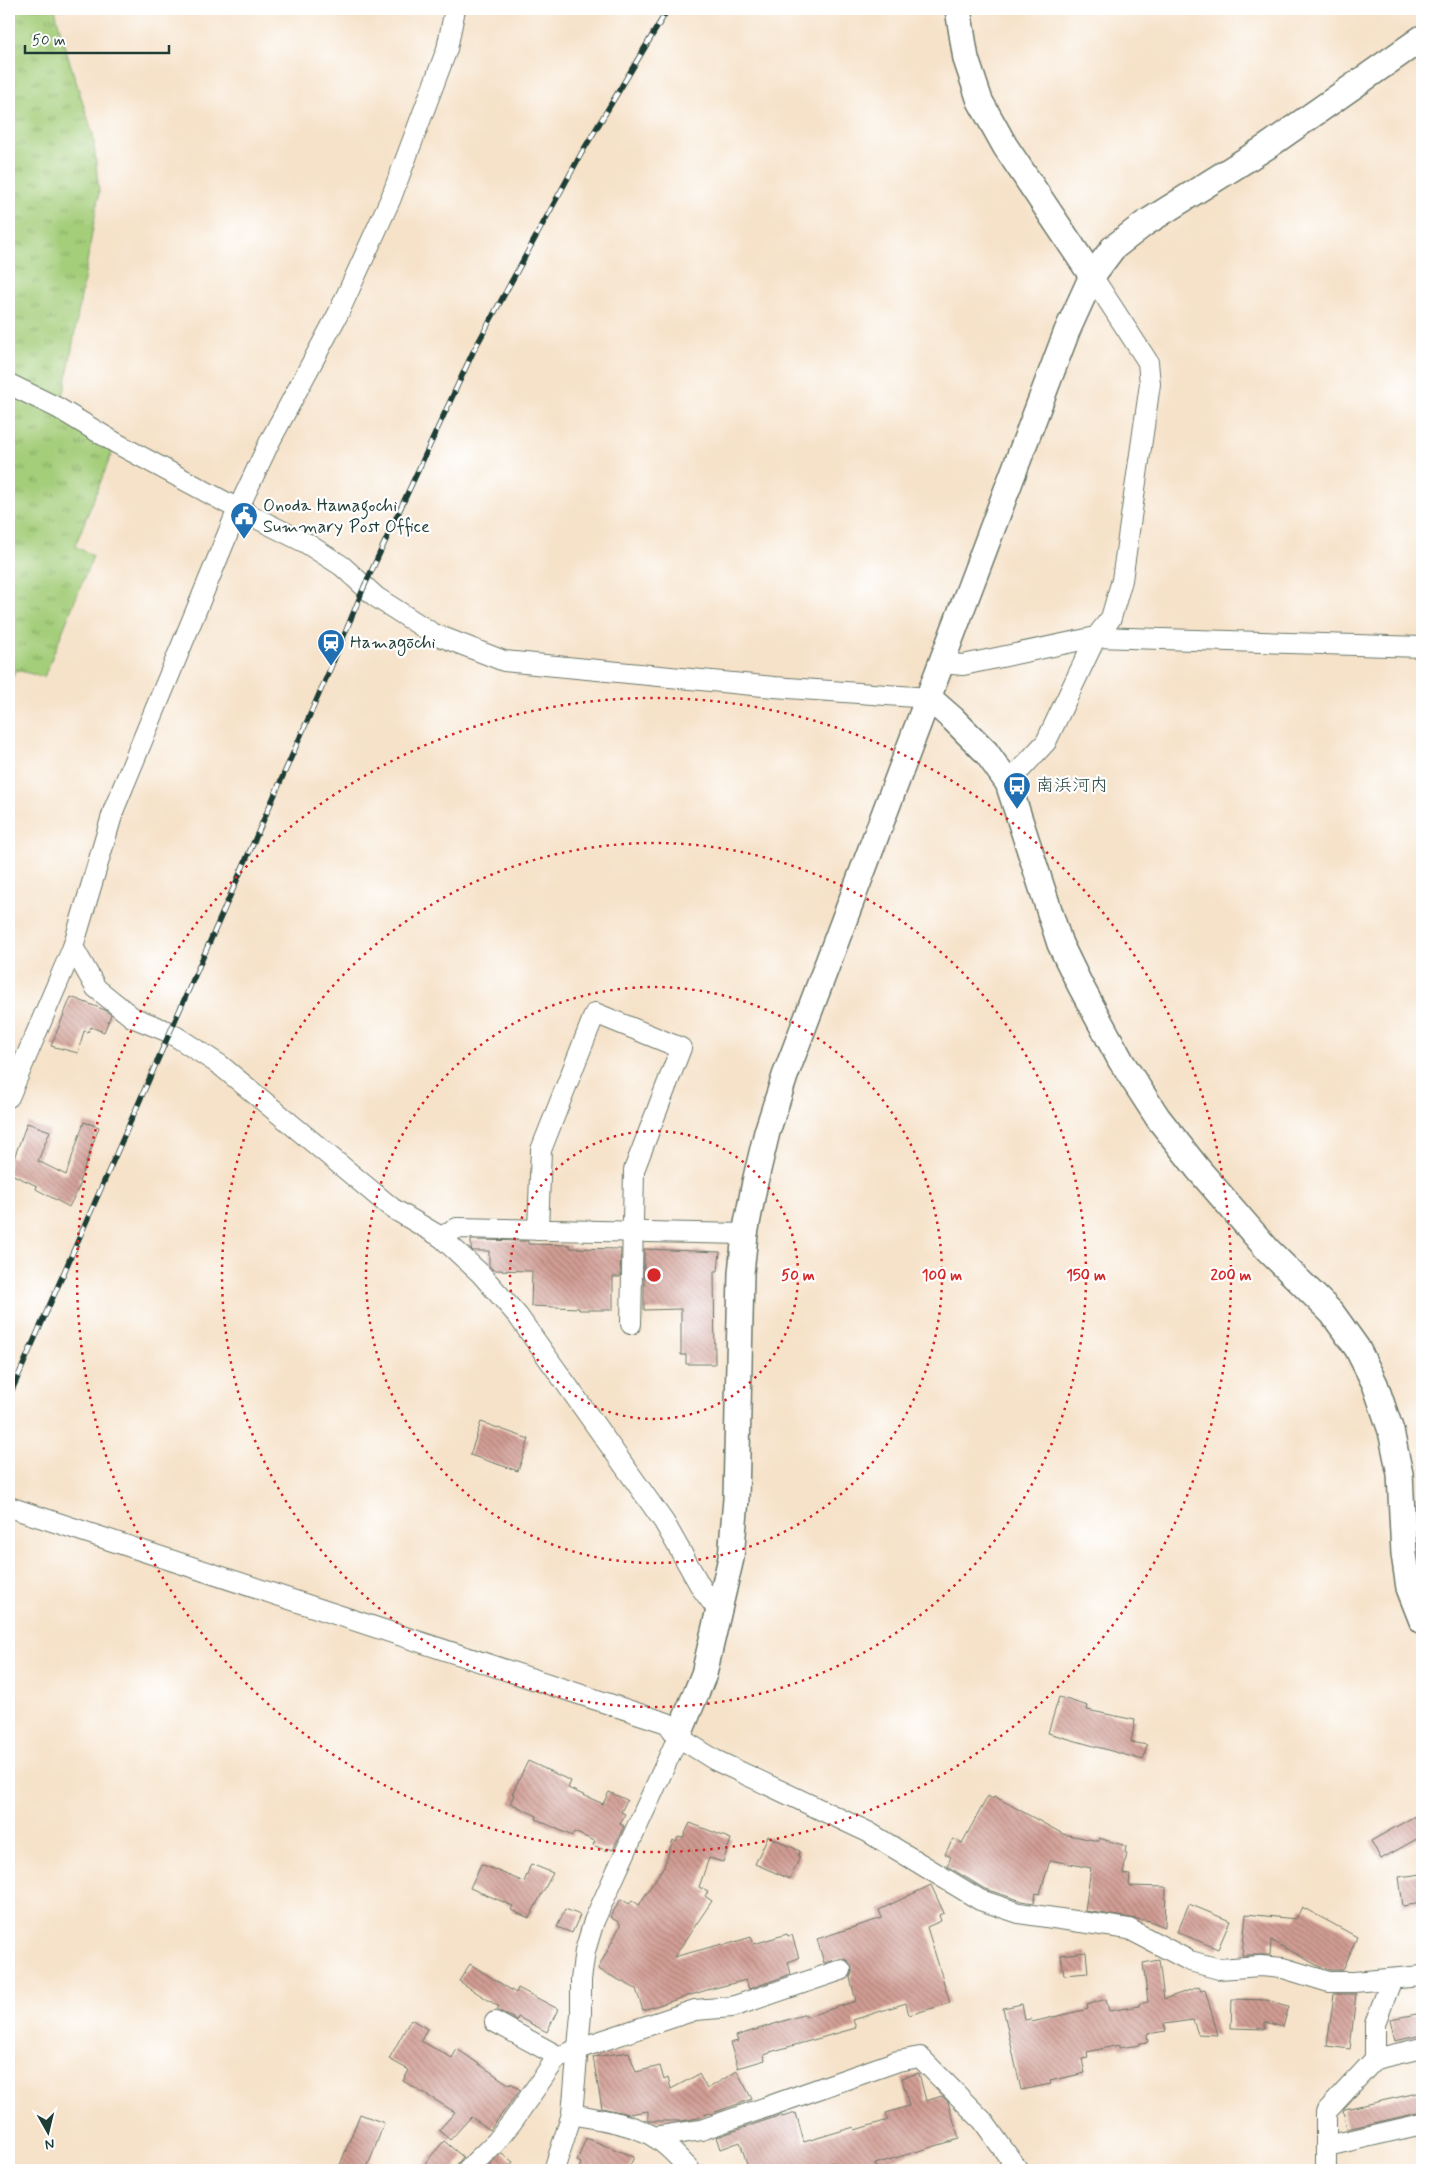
<svg xmlns="http://www.w3.org/2000/svg" width="1431" height="2179" viewBox="0 0 1431 2179" font-family="Mynerve,'Klee One',sans-serif">
<style>
.park{fill:url(#park-tufts);stroke:#628657}
.building{fill:url(#building-back-hatch)}
.lines{fill:none;stroke-linecap:round;stroke-linejoin:round}
.minor-casing{stroke:#6a7768;stroke-width:22}
.tertiary-casing{stroke:#6a7768;stroke-width:28}
.minor{stroke:#fff;stroke-width:20}
.tertiary{stroke:#fff;stroke-width:25}
.rail-casing{stroke:#1f3d34;stroke-width:5.5}
.rail{stroke:#fff;stroke-width:4;stroke-dasharray:11;stroke-linecap:butt}
.ring{fill:none;stroke:#d62828;stroke-width:2.5;stroke-dasharray:2.5 5}
.labels{text-anchor:middle;dominant-baseline:central;stroke-width:4.5;stroke-linejoin:round;paint-order:stroke}
.poi-label{font-size:18px;fill:#1f3d34;stroke:#fff;text-anchor:start}
.centre{fill:#d62828;stroke:#fff;stroke-width:2.5}
.ring-label{font-size:15px;text-anchor:middle;font-weight:bold;fill:#d62828;stroke:#fff;stroke-width:4.5;stroke-linejoin:round;paint-order:stroke}
</style>
<defs>
<pattern id="park-tufts" width="24" height="20" patternUnits="userSpaceOnUse" patternTransform="scale(1.25)"><rect width="24" height="20" fill="#a4ce7a"/><path d="M3 7l-1-3M5 7V3M7 7l1-3M15 17l-1-3M17 17v-4M19 17l1-3" fill="none" stroke="#85a865"/></pattern>
<pattern id="building-back-hatch" width="6" height="6" patternUnits="userSpaceOnUse" patternTransform="scale(1.25)"><rect width="6" height="6" fill="#d19c93"/><path d="M-1 5l2 2M0 0l6 6M5-1l2 2" fill="none" stroke="#a98079"/></pattern>
</defs>
<rect width="100%" height="100%" fill="#fff"/>
<filter id="ink" filterUnits="userSpaceOnUse"><feTurbulence type="fractalNoise" baseFrequency=".02" numOctaves="2"/><feDisplacementMap in="SourceGraphic" scale="10" xChannelSelector="R" yChannelSelector="G"/><feConvolveMatrix kernelMatrix="1 2 1 2 8 2 1 2 1" color-interpolation-filters="sRGB"/></filter>
<filter id="wash" filterUnits="userSpaceOnUse"><feTurbulence type="fractalNoise" baseFrequency=".0096" numOctaves="4" result="noise"/><feDisplacementMap in="SourceGraphic" scale="20" xChannelSelector="R" yChannelSelector="G"/><feGaussianBlur stdDeviation="1.12" result="paint"/><feColorMatrix in="noise" values="0 0 0 0 0 0 0 0 0 0 0 0 0 0 0 0 0 1.4 0 .05"/><feComposite in="paint" operator="in"/></filter>
<g filter="url(#wash)">
<rect width="100%" height="100%" fill="#f6e2c9"/>
<!-- park -->
<polygon class="park" points="9,9 55,9 62,38 93,134 99,193 65,389 58,408 116,443 75,546 93,556 44,677 16,670 9,682"/>
<g id="blocks">
<!-- building -->
<g class="building">
<polygon points="71,997 105,1010 111,1015 104,1032 91,1027 88,1032 84,1031 78,1053 51,1046"/>
<polygon points="84,1122 99,1127 79,1182 81,1183 69,1207 36,1189 37,1186 9,1173 9,1156 14,1158 27,1123 50,1131 38,1161 66,1175"/>
<polygon points="471,1240 528,1241 528,1244 570,1245 570,1248 621,1249 620,1277 613,1277 613,1310 579,1310 579,1308 531,1306 532,1271 493,1270 489,1265 489,1251 473,1251 471,1249"/>
<polygon points="644,1249 720,1252 718,1271 714,1271 715,1364 686,1364 686,1355 681,1355 681,1309 644,1310"/>
<polygon points="481,1422 529,1439 518,1471 470,1455"/>
<polygon points="1059,1697 1088,1706 1087,1710 1135,1720 1131,1742 1147,1745 1143,1760 1048,1733"/>
<polygon points="528,1761 571,1781 568,1788 603,1804 609,1792 627,1800 621,1812 625,1814 620,1824 624,1826 613,1850 608,1848 607,1851 593,1845 595,1841 574,1832 572,1836 536,1819 537,1816 510,1803 514,1795 512,1794"/>
<polygon points="988,1796 993,1799 994,1796 1063,1834 1099,1841 1099,1838 1126,1846 1125,1852 1127,1853 1123,1874 1130,1875 1129,1886 1166,1887 1165,1927 1150,1921 1085,1911 1091,1868 1050,1860 1040,1894 1036,1893 1034,1903 1022,1901 985,1889 947,1866 951,1857 945,1854 953,1839 962,1843"/>
<polygon points="1422,1812 1422,1836 1381,1859 1371,1841"/>
<polygon points="690,1823 731,1839 723,1862 709,1858 699,1887 708,1892 705,1896 712,1901 674,1957 722,1944 722,1946 751,1937 754,1944 787,1934 788,1936 792,1935 799,1958 788,1962 791,1974 749,1989 746,1980 707,1990 643,2010 636,1989 598,1969 620,1926 620,1923 610,1917 621,1899 629,1904 632,1900 639,1905 664,1866 673,1840 676,1842 678,1837 683,1838"/>
<polygon points="768,1836 800,1851 798,1856 800,1857 790,1879 755,1864"/>
<polygon points="481,1864 524,1882 531,1864 553,1873 529,1918 511,1910 513,1906 470,1888"/>
<polygon points="1422,1874 1422,1903 1403,1906 1399,1877"/>
<polygon points="931,1885 944,1913 939,1915 941,1921 927,1927 950,2003 909,2015 906,2003 853,2020 856,2028 770,2052 770,2053 764,2055 765,2060 738,2068 730,2043 738,2041 736,2036 806,2014 806,2017 856,2001 850,1978 852,1973 852,1966 848,1961 843,1958 824,1963 817,1939 882,1918 879,1910"/>
<polygon points="1189,1904 1230,1921 1218,1949 1177,1932"/>
<polygon points="1302,1907 1357,1937 1343,1970 1331,1970 1320,1967 1271,1940 1270,1955 1242,1955 1246,1914 1296,1919"/>
<polygon points="565,1909 580,1915 572,1933 557,1927"/>
<polygon points="1086,1952 1088,1973 1064,1975 1061,1955"/>
<polygon points="1159,1960 1164,1999 1199,1987 1201,1991 1205,1990 1218,2035 1198,2034 1193,2020 1164,2024 1166,2031 1147,2034 1148,2042 1140,2043 1140,2045 1119,2048 1119,2045 1087,2052 1088,2058 1082,2059 1085,2073 1050,2081 1051,2084 1021,2090 1003,2008 1022,2004 1025,2020 1031,2019 1032,2022 1088,2009 1087,2005 1106,1999 1109,2011 1139,2006 1139,2004 1148,2002 1143,1963"/>
<polygon points="470,1964 516,1993 518,1988 558,2009 547,2032 518,2017 517,2020 497,2010 499,2007 459,1981"/>
<polygon points="1334,1994 1356,1994 1350,2049 1327,2046"/>
<polygon points="1232,1999 1266,2000 1289,2006 1283,2027 1265,2022 1265,2029 1231,2028"/>
<polygon points="1422,2013 1422,2035 1395,2041 1390,2019"/>
<polygon points="411,2019 427,2029 421,2041 452,2058 457,2049 510,2085 511,2083 520,2090 490,2130 471,2117 450,2140 439,2130 455,2112 403,2081 409,2070 389,2059"/>
<polygon points="629,2052 636,2072 660,2066 664,2080 668,2078 671,2089 699,2074 707,2089 737,2071 752,2099 710,2114 709,2113 698,2118 682,2121 650,2121 648,2120 648,2111 629,2114 602,2108 593,2057"/>
<polygon points="919,2073 926,2101 942,2096 948,2102 959,2139 875,2164 877,2170 835,2170 833,2162 805,2170 749,2170 740,2142 721,2149 717,2137 781,2115 782,2117 796,2113 804,2142 854,2127 855,2130 888,2120 886,2113 909,2106 902,2078"/>
<polygon points="1422,2092 1422,2112 1347,2129 1343,2111 1345,2109"/>
<polygon points="360,2114 384,2123 373,2153 366,2170 338,2170"/>
<polygon points="586,2138 634,2157 628,2170 578,2170 581,2163 577,2161"/>
<polygon points="444,2141 463,2157 456,2166 455,2170 419,2170"/>
<polygon points="502,2153 513,2162 507,2170 484,2170"/>
</g>
</g>
</g>
<g filter="url(#ink)">
<use href="#blocks" fill-opacity="0" stroke="#6a7768" stroke-width="1"/>
<g class="lines">
<defs>
<g id="minor">
<polyline points="9,384 58,408 116,443 238,509 306,543 342,566 376,597 432,633 504,661 774,687 929,698"/>
<polyline points="942,663 963,665 1096,637 1422,647"/>
<polyline points="1008,783 1046,742 1096,637 1111,618 1122,580 1150,384 1148,362 1092,276"/>
<polyline points="73,947 96,988 132,1017 169,1032 220,1065 392,1208 441,1237 480,1273 518,1316 664,1522 702,1589 720,1613"/>
<polyline points="9,1097 73,947 114,809 238,509 270,441 338,314 391,198 447,49 455,9"/>
<polyline points="538,1230 541,1150 595,1013 681,1048 634,1170 631,1324"/>
<polyline points="441,1237 457,1228 745,1234"/>
<polyline points="9,1507 667,1723 678,1737 715,1760 868,1832 980,1900 1019,1913 1129,1929 1190,1961 1219,1969 1260,1966 1283,1968 1329,1982 1354,1982 1422,1976"/>
<polyline points="495,2022 556,2055 556,2059"/>
<polyline points="1375,2059 1422,2048"/>
<path d="M 572,2114 C 596,2119 623,2122 645,2132 C 663,2140 677,2156 690,2170"/>
<polyline points="654,2137 701,2130 898,2061 920,2057 983,2121 1018,2170"/>
<polyline points="1327,2146 1422,2124"/>
<polyline points="467,2170 496,2142 512,2122 556,2059 577,2049 695,2010 732,2007 841,1970"/>
<polyline points="554,2170 572,2114 581,2014 581,1980 585,1951 594,1921 678,1737"/>
<polyline points="1326,2170 1326,2112 1375,2059 1375,2023 1392,1979"/>
</g>
<g id="tertiary">
<polyline points="958,9 966,59 980,101 1005,146 1092,276"/>
<polyline points="929,698 953,719 986,752 1008,783 1060,944 1080,985 1121,1061 1158,1118 1198,1169 1268,1250 1332,1313 1357,1348 1375,1384 1391,1431 1400,1474 1404,1554 1409,1588 1422,1621"/>
<polyline points="678,1737 704,1674 731,1558 736,1499 741,1273 745,1234 755,1182 767,1132 785,1076 1067,331 1092,276 1113,248 1144,224 1268,146 1422,38"/>
</g>
</defs>
<!-- minor casing -->
<use href="#minor" class="minor-casing"/>
<!-- tertiary casing -->
<use href="#tertiary" class="tertiary-casing"/>
<!-- minor -->
<use href="#minor" class="minor"/>
<!-- tertiary -->
<use href="#tertiary" class="tertiary"/>
<defs>
<polyline id="rail" points="9,1397 331,667 364,587 473,352 581,154 668,9"/>
</defs>
<!-- rail casing -->
<use href="#rail" class="rail-casing"/>
<!-- rail -->
<use href="#rail" class="rail"/>
</g>
</g>
<!-- distance rings -->
<g class="ring">
<circle cx="654" cy="1275" r="144"/>
<circle cx="654" cy="1275" r="288"/>
<circle cx="654" cy="1275" r="432"/>
<circle cx="654" cy="1275" r="577"/>
</g>
<!-- icons -->
<defs>
<symbol id="civic-pin" viewBox="-11 -11 22 30"><path d="M0 17L-7.5 6A9.5 9.5 0 1 1 7.5 6Z" fill="#1f6fb2" stroke="#fff"/><path d="M-.6-6.5H3V-4.5H.6V-3L4-1V1h2V6H-6V1h2V-1L-.6-3ZM-1.2 2.5V6h2.4V2.5Z" fill="#fff"/></symbol>
<symbol id="station-pin" viewBox="-11 -11 22 30"><path d="M0 17L-7.5 6A9.5 9.5 0 1 1 7.5 6Z" fill="#1f6fb2" stroke="#fff"/><path d="M-3-6H3Q5-6 5-4V2Q5 4 3 4L4.5 6H3L1.5 4h-3L-3 6H-4.5L-3 4Q-5 4-5 2V-4Q-5-6-3-6ZM-3.5-4v3h7v-3ZM-3.5 1v1.5H-2V1ZM2 1v1.5H3.5V1Z" fill="#fff"/></symbol>
<symbol id="bus-pin" viewBox="-11 -11 22 30"><path d="M0 17L-7.5 6A9.5 9.5 0 1 1 7.5 6Z" fill="#1f6fb2" stroke="#fff"/><path d="M-5-6H5V4H4V6H2V4H-2V6H-4V4H-5ZM-3.5-4V0h7V-4ZM-3.5 1.2v1.5H-2V1.2ZM2 1.2v1.5H3.5V1.2Z" fill="#fff"/></symbol>
</defs>
<g fill-rule="evenodd">
<use href="#civic-pin" x="228" y="500" width="32" height="43"/>
<use href="#station-pin" x="315" y="627" width="32" height="43"/>
<use href="#bus-pin" x="1001" y="770" width="32" height="43"/>
</g>
<g class="labels">
<!-- poi labels -->
<g class="poi-label">
<text x="263" y="506">Onoda Hamagochi<tspan x="263" dy="21">Summary Post Office</tspan></text>
<text x="350" y="643">Hamagōchi</text>
<text x="1036" y="786">南浜河内</text>
</g>
</g>
<circle cx="654" cy="1275" r="8" class="centre"/>
<g class="ring-label">
<text x="798" y="1280">50 m</text>
<text x="942" y="1280">100 m</text>
<text x="1086" y="1280">150 m</text>
<text x="1231" y="1280">200 m</text>
</g>
<!-- margin -->
<rect width="1431" height="2179" fill="none" stroke="#fff" stroke-width="30"/>
<!-- north arrow -->
<g transform="translate(48 2132) rotate(172)" stroke="#ffffff" stroke-width="4" paint-order="stroke">
<path d="M0-4L9 19L0 12L-9 19Z" fill="#1f3d34"/>
<text y="-8" font-size="14" font-weight="bold" text-anchor="middle" fill="#1f3d34">N</text>
</g>
<!-- scale -->
<path d="M25 45v8h144v-8" fill="none" stroke="#1f3d34" stroke-width="2.5"/>
<text x="32" y="45" font-size="15" fill="#1f3d34" stroke="#ffffff" stroke-width="4" paint-order="stroke">50 m</text>
</svg>
